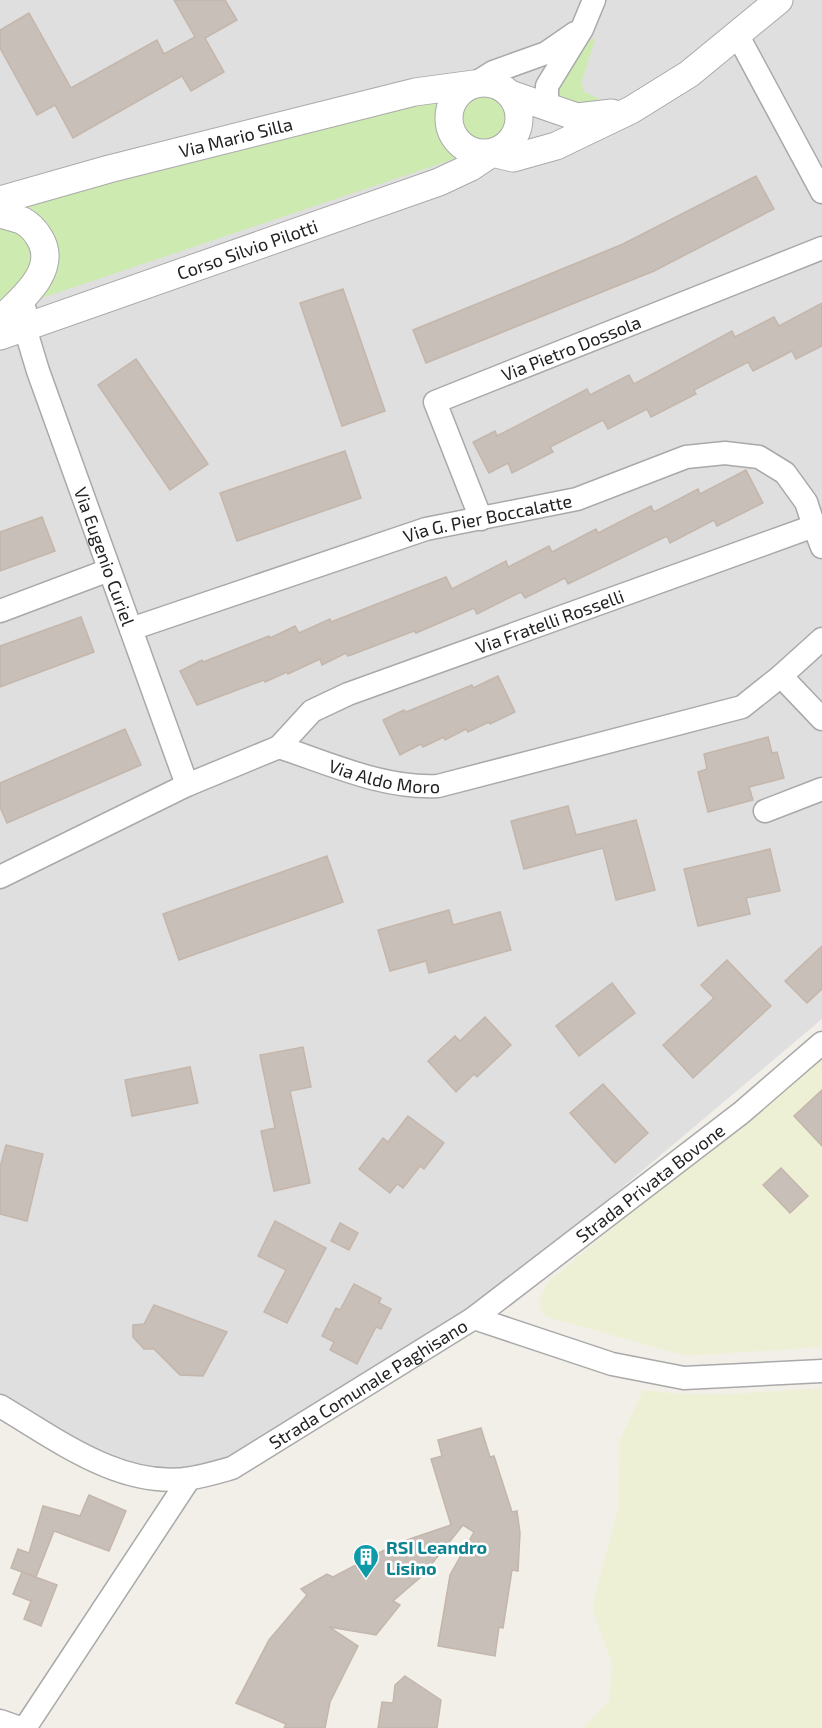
<svg xmlns="http://www.w3.org/2000/svg" width="822" height="1728" viewBox="0 0 822 1728" font-family="'Exo 2',sans-serif">
<style>
.residential{fill:#e0dfdf}
.farmland{fill:#eef0d5}
.grass{fill:#cdebb0}
.building{fill:#c7bfb8;stroke:#c4b6ab;stroke-width:1.5}
.lines{fill:none;stroke-linecap:round;stroke-linejoin:round}
.minor-casing{stroke:#a9a9a9;stroke-width:25}
.tertiary-casing{stroke:#a9a9a9;stroke-width:29}
.minor{stroke:#fff;stroke-width:22}
.tertiary{stroke:#fff;stroke-width:27}
.labels{text-anchor:middle;dominant-baseline:central;stroke-width:5;stroke-linejoin:round;paint-order:stroke}
.street-label{font-size:18px;fill:#222;stroke:#fff}
.culture-label{font-size:18px;font-weight:bold;fill:#0d838f;stroke:#fff;text-anchor:start}
</style>
<rect width="100%" height="100%" fill="#f2efe9"/>
<!-- residential -->
<polygon class="residential" points="0,0 822,0 822,1019 484,1304 235,1455 191,1469 159,1469 130,1463 93,1449 0,1393"/>
<!-- farmland -->
<g class="farmland">
<polygon points="822,1053 822,1347 686,1356 547,1317 541,1311 539,1301 549,1281"/>
<polygon points="822,1388 822,1728 583,1728 609,1700 612,1663 594,1615 593,1602 618,1509 620,1440 643,1390 680,1394 731,1394"/>
</g>
<!-- grass -->
<g class="grass">
<polygon points="591,38 595,40 582,80 583,91 600,99 587,102 560,101 556,92"/>
<circle cx="485" cy="115" r="25"/>
<path d="M 444,94 C 439,123 436,140 463,156 L 36,300 C 42,290 52,278 55,267 C 63,238 44,215 21,203 Z"/>
<path d="M 0,222 L 21,228 C 41,268 31,272 0,301 Z"/>
</g>
<!-- building -->
<g class="building">
<polygon points="174,0 225,0 237,20 205,38 224,72 191,91 182,76 73,138 55,105 37,115 0,48 0,30 29,13 71,88 157,40 164,54 195,37"/>
<polygon points="756,176 774,209 654,271 426,363 413,330 623,244"/>
<polygon points="343,289 385,411 342,426 300,303"/>
<polygon points="822,303 822,346 796,359 792,351 753,371 748,362 694,390 696,394 651,417 647,409 608,429 603,420 550,447 553,452 512,473 508,463 489,473 473,442 495,431 497,436 587,389 590,395 629,375 634,384 732,331 735,337 774,317 779,326"/>
<polygon points="136,359 208,464 170,490 98,385"/>
<polygon points="345,451 361,498 237,541 220,493"/>
<polygon points="746,470 763,503 717,526 714,520 670,543 667,536 568,584 565,578 525,598 521,592 477,614 474,608 416,633 414,631 348,656 346,653 322,665 320,659 288,674 287,672 265,682 264,680 197,705 180,671 202,660 203,662 269,636 270,638 295,626 299,633 330,619 331,622 446,577 452,589 506,561 508,567 549,546 552,552 596,529 598,533 651,506 654,512 698,489 700,494"/>
<polygon points="42,517 55,551 0,571 0,532"/>
<polygon points="81,617 94,652 0,687 0,646"/>
<polygon points="498,676 515,712 490,724 489,722 468,732 466,729 445,740 444,737 423,747 421,744 400,755 383,720 404,710 406,712 472,685 473,688"/>
<polygon points="125,729 141,765 7,823 0,807 0,783"/>
<polygon points="768,737 772,753 777,752 784,778 749,787 753,800 708,812 698,772 707,769 704,754"/>
<polygon points="568,806 576,835 636,820 655,890 616,900 603,848 524,869 511,821"/>
<polygon points="770,849 780,891 746,898 750,914 698,926 684,869"/>
<polygon points="327,856 343,902 179,960 163,914"/>
<polygon points="449,910 453,925 500,912 511,950 429,973 426,961 390,971 378,930"/>
<polygon points="822,946 822,989 807,1003 785,981"/>
<polygon points="727,960 771,1006 693,1078 663,1045 714,998 701,985"/>
<polygon points="612,983 635,1013 579,1056 556,1026"/>
<polygon points="485,1017 511,1045 477,1077 474,1074 456,1092 428,1061 455,1036 460,1041"/>
<polygon points="303,1047 311,1087 290,1091 310,1183 274,1191 261,1131 275,1128 260,1055"/>
<polygon points="190,1067 198,1103 132,1116 125,1080"/>
<polygon points="603,1084 648,1133 615,1163 570,1113"/>
<polygon points="822,1090 822,1146 794,1116"/>
<polygon points="408,1116 444,1143 424,1169 420,1166 403,1188 397,1184 390,1193 359,1169 383,1138 388,1142"/>
<polygon points="6,1145 43,1154 27,1221 0,1214 0,1167"/>
<polygon points="781,1168 808,1196 790,1213 763,1185"/>
<polygon points="275,1221 326,1248 287,1323 264,1312 286,1270 258,1256"/>
<polygon points="340,1223 358,1233 349,1250 331,1241"/>
<polygon points="354,1284 381,1298 379,1303 391,1309 381,1329 376,1327 357,1364 330,1350 334,1342 322,1336 336,1308 340,1310"/>
<polygon points="154,1305 227,1332 203,1376 180,1375 154,1349 144,1349 133,1337 133,1325 144,1324"/>
<polygon points="481,1428 490,1457 494,1456 512,1512 517,1511 520,1533 518,1571 512,1570 503,1628 499,1627 495,1656 438,1646 450,1575 474,1532 463,1525 422,1576 393,1601 400,1605 376,1635 329,1627 358,1646 330,1702 325,1728 284,1728 286,1724 236,1703 269,1640 307,1595 301,1589 327,1574 333,1577 398,1543 451,1525 431,1459 442,1456 438,1440"/>
<polygon points="89,1495 126,1511 109,1551 54,1531 36,1577 11,1568 18,1549 29,1553 43,1506 80,1516"/>
<polygon points="22,1572 57,1585 41,1626 24,1619 31,1601 13,1594"/>
<polygon points="405,1676 441,1700 437,1728 378,1728 382,1702 393,1703 395,1685"/>
</g>
<g class="lines">
<defs>
<g id="minor">
<polyline points="738,36 822,192"/>
<polyline points="474,84 493,72 546,53 575,33"/>
<polyline points="552,109 547,99 547,86 582,29 594,0"/>
<path id="s1" d="M 25,310 L 25,328 L 38,371 L 187,785"/>
<path id="s2" d="M 481,519 L 435,402 L 822,248"/>
<polyline points="0,611 109,570"/>
<path id="s3" d="M 131,629 L 426,529 L 577,499 L 686,457 L 725,453 L 759,457 L 785,473 L 806,502 L 814,526"/>
<polyline points="781,676 822,719"/>
<path id="s4" d="M 279,747 L 312,711 L 348,694 L 814,526 L 822,547"/>
<polyline points="765,811 822,789"/>
<path id="s5" d="M 0,877 L 187,785 L 279,747 C 331,764 384,789 438,786 L 742,707 L 781,676 L 822,639"/>
<path id="s6" d="M 474,1318 L 741,1113 L 822,1043"/>
<path id="s7" d="M 0,1406 C 56,1439 122,1490 191,1478 C 205,1476 218,1472 232,1468 L 474,1318 L 612,1364 L 684,1378 L 822,1371"/>
<polyline points="0,1721 20,1728"/>
<polyline points="25,1728 189,1479"/>
</g>
<g id="tertiary">
<circle cx="484" cy="118" r="35"/>
<polyline points="510,94 577,117 612,113"/>
<path id="s8" d="M 0,200 L 109,169 L 415,92 L 474,84"/>
<path d="M 0,214 C 7,216 16,218 23,221 C 30,225 35,230 39,237 C 60,269 21,300 0,320"/>
<path id="s9" d="M 0,336 L 439,182 L 471,167 L 492,153 L 513,158 L 556,146 L 631,110 L 689,74 L 779,0"/>
</g>
</defs>
<!-- minor casing -->
<use href="#minor" class="minor-casing"/>
<!-- tertiary casing -->
<use href="#tertiary" class="tertiary-casing"/>
<!-- minor -->
<use href="#minor" class="minor"/>
<!-- tertiary -->
<use href="#tertiary" class="tertiary"/>
</g>
<!-- icons -->
<defs>
<symbol id="building-pin" viewBox="-11 -11 22 30"><path d="M0 17L-7.5 6A9.5 9.5 0 1 1 7.5 6Z" fill="#0f9aa8" stroke="#fff"/><path d="M-4-6H4V6H1V3H-1V6H-4ZM-2.5-4.3h1.7v1.8h-1.7ZM.8-4.3h1.7v1.8H.8ZM-2.5-1h1.7V.8h-1.7ZM.8-1h1.7V.8H.8Z" fill="#fff"/></symbol>
</defs>
<g fill-rule="evenodd">
<use href="#building-pin" x="351" y="1542" width="30" height="40"/>
</g>
<g class="labels">
<!-- street labels -->
<g class="street-label">
<text stroke="none"><textPath href="#s8" startOffset="244">Via Mario Silla</textPath></text>
<text stroke="none"><textPath href="#s9" startOffset="262">Corso Silvio Pilotti</textPath></text>
<text stroke="none"><textPath href="#s2" startOffset="272">Via Pietro Dossola</textPath></text>
<text stroke="none"><textPath href="#s3" startOffset="374">Via G. Pier Boccalatte</textPath></text>
<text stroke="none"><textPath href="#s1" startOffset="260">Via Eugenio Curiel</textPath></text>
<text stroke="none"><textPath href="#s4" startOffset="303">Via Fratelli Rosselli</textPath></text>
<text stroke="none"><textPath href="#s5" startOffset="418">Via Aldo Moro</textPath></text>
<text stroke="none"><textPath href="#s6" startOffset="222">Strada Privata Bovone</textPath></text>
<text stroke="none"><textPath href="#s7" startOffset="411">Strada Comunale Paghisano</textPath></text>
</g>
<!-- culture labels -->
<g class="culture-label">
<text x="386" y="1547">RSI Leandro<tspan x="386" dy="21">Lisino</tspan></text>
</g>
</g>
</svg>
